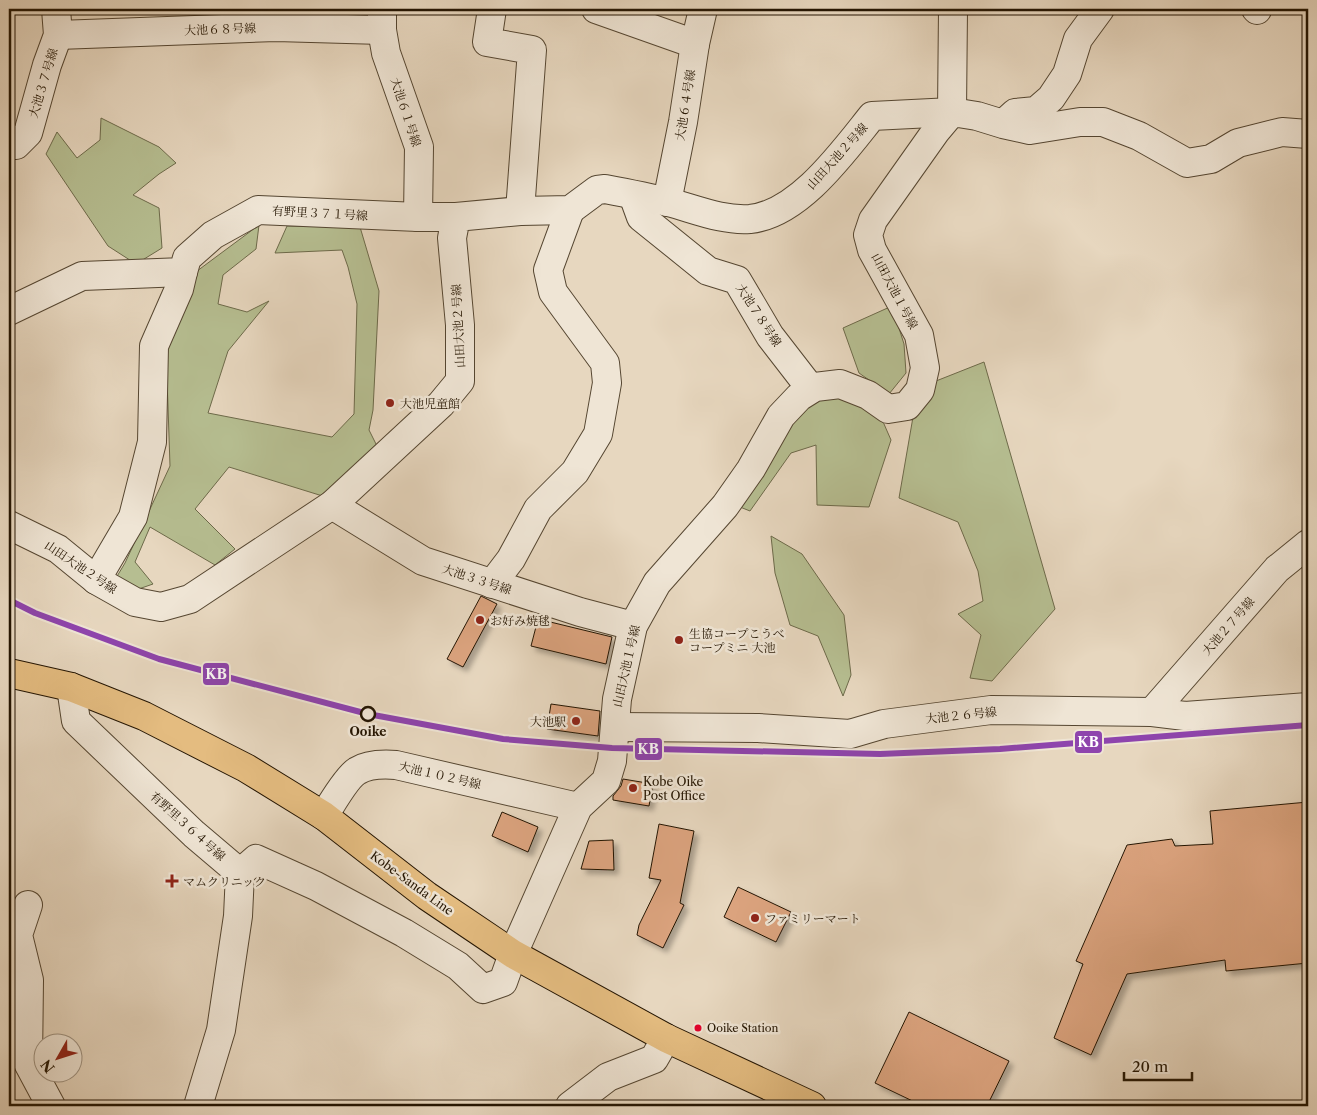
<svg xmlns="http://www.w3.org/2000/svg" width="1317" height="1115" viewBox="0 0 1317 1115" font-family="'Libre Caslon Text','Noto Serif JP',serif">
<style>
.green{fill:#b6be91;stroke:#6d6a4a}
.building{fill:#dba37e;stroke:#241502;filter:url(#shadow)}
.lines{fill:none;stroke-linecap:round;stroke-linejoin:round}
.minor-casing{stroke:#554631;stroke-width:30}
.major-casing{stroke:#241502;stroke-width:30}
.minor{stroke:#efe5d5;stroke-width:28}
.major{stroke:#e4bc80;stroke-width:28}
.rail-1-casing{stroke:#efe5d5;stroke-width:10}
.rail-1{stroke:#8e44ad;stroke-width:6}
.poi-dot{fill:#8f2418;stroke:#efe5d5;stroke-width:2}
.stop-dot{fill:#efe5d5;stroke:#241502;stroke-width:2.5}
.bus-dot{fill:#e4002b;stroke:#efe5d5;stroke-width:2}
.labels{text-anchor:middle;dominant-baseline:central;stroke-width:5;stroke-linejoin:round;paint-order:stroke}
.bus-label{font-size:11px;fill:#241502;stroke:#efe5d5;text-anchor:start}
.street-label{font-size:12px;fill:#241502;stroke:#efe5d5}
.poi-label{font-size:12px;fill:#241502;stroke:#efe5d5;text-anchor:start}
.stop-label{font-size:12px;font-weight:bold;fill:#241502;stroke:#efe5d5}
.line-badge{stroke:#efe5d5;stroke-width:2}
.badge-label{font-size:14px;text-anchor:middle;font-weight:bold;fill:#fff}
</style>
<defs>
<filter id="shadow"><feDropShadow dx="4.5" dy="4.5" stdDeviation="2.5" flood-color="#0004"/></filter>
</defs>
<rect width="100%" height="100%" fill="#e7d7bf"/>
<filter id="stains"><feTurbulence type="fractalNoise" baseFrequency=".004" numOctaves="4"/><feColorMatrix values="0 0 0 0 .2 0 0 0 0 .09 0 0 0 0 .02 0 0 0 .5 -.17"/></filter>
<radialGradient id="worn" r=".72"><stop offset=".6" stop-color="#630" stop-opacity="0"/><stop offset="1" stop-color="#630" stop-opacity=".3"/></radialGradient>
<!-- green -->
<g class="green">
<polygon points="101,118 159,147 176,163 159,174 133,195 159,208 162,248 136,264 108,246 46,154 57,132 77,158 100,140"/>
<polygon points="259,225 256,249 223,275 218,304 247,312 269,301 228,351 208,413 332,437 354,414 357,304 348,267 342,250 275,253 287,226 360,227 379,291 373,410 369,430 380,452 329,498 229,467 195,509 235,549 215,565 150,527 135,562 153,584 130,592 113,583 125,563 170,466 166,347 189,277"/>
<polygon points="892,306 904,344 906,373 889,394 859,373 843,328"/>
<polygon points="984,362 1055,609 992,681 970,678 981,635 958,614 983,601 978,571 958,522 899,498 913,417 936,381"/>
<polygon points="830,390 877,408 891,440 869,507 817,505 816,445 791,453 750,511 735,505 798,416"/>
<polygon points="771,536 802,554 844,615 851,675 843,696 818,636 790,625 775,573"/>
</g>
<!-- building -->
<g class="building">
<polygon points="481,596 497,604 463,667 447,659"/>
<polygon points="538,619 612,637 606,664 531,646"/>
<polygon points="551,704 600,711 598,736 547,729"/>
<polygon points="623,779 653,784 649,806 613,800 613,796 621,786"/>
<polygon points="1308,802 1308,963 1226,971 1225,960 1127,974 1091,1055 1054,1038 1083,964 1076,961 1127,845 1172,839 1175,846 1213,844 1210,811"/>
<polygon points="502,812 538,827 528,852 492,836"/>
<polygon points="659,824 694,831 680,903 684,905 663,948 637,935 639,925 661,880 649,878"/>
<polygon points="613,840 614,870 581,869 589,841"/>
<polygon points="738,887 791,912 776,942 724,917"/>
<polygon points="909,1012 1009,1061 987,1106 923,1106 875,1083"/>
</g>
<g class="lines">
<defs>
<g id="minor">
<polyline points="382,9 382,30 386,53 419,147 418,217"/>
<polyline points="492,9 487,42 532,50 520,211"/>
<polyline points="596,9 695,44"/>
<polyline points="1256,9 1257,10"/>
<polyline points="58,35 276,27 382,30"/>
<polyline points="1004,123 1015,113 1036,111 1051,98 1067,74 1078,39 1100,9"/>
<polyline points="9,145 16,145 28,133 47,65 58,35 56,9"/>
<polyline points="633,195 641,217 708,271 737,280 770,336 811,389"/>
<polyline points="667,202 683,122 695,44 703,9"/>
<polyline points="9,311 82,276 183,272 187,258 213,235 258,210 418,217 456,217"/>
<polyline points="332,505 423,561 580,612 633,626"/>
<path d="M 9,525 L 58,549 L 96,580 L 135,602 L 161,607 L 190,599 L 332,505 L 441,404 L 460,381 L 460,325 L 452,238 L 456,217 L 520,211 L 570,210 L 597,190 L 605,189 C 626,193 647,197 668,202 C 695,209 722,221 750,219 C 799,214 843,152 872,116 L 952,112 L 953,9"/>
<polyline points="96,580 133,517 152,442 154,346 179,289 183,272"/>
<polyline points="492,584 511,559 538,509 575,472 598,434 607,383 605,363 553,292 548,270 570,210"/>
<polyline points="71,687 76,721 194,834 240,873 238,916 221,1030 198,1106"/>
<polyline points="1152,712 1277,569 1308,544"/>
<polyline points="615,727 758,728 850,734 884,724 991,710 1152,712 1185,716 1308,707"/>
<path d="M 324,816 C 330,806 347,777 357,771 C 368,764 383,764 396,765 L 578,807"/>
<polyline points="240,873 256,859 316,886 404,933 458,966 483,989 503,982 513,954 578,807 606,781 612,761 617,699 633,626 657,583 725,506 751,469 781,416 799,397 815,387 840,384 868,395 888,409 907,406 920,390 925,368 919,335 872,250 868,235 873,220 936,131 952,112 977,116 1003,124 1030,130 1080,122 1103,122 1139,136 1187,163 1211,159 1238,143 1282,132 1308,134"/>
<polyline points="28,905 18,935 29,980 28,1063 51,1106"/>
<polyline points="570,1106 608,1077 654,1059 666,1038"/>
</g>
<polyline id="major" points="9,673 71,687 144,716 246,768 324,816 427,896 513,954 666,1038 812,1106"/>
</defs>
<!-- minor casing -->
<use href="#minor" class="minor-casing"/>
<!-- major casing -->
<use href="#major" class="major-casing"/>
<!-- minor -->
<use href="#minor" class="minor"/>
<!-- major -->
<use href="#major" class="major"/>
<defs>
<polyline id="rail-1" points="9,600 35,613 159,659 368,714 503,739 612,748 880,754 1000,749 1308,725"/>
</defs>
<!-- rail-1 casing -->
<use href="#rail-1" class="rail-1-casing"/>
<!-- rail-1 -->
<use href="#rail-1" class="rail-1"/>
</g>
<!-- markers -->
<g class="poi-dot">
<circle cx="390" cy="403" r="5"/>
<circle cx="480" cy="620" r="5"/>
<circle cx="679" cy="640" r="5"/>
<circle cx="576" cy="721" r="5"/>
<circle cx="633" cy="788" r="5"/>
<path d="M169.5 873.5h5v5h5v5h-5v5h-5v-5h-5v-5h5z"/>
<circle cx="755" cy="918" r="5"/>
</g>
<circle class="stop-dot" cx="368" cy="714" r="7"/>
<circle class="bus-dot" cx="698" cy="1028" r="4.5"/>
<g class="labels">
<!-- bus labels -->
<g class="bus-label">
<text x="707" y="1028">Ooike Station</text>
</g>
<!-- street labels -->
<g class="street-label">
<text transform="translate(220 29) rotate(-2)">大池６８号線</text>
<text transform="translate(43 83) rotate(-73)">大池３７号線</text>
<text transform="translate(685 105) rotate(-81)">大池６４号線</text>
<text transform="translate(406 112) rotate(72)">大池６１号線</text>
<text transform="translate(837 156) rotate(-48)">山田大池２号線</text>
<text transform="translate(320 213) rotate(3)">有野里３７１号線</text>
<text transform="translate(895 291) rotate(62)">山田大池１号線</text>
<text transform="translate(759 315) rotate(57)">大池７８号線</text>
<text transform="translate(458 326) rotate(-93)">山田大池２号線</text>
<text transform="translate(81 567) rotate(34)">山田大池２号線</text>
<text transform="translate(477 579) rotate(18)">大池３３号線</text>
<text transform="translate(1228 626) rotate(-49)">大池２７号線</text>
<text transform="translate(626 666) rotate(-77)">山田大池１号線</text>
<text transform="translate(961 715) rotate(-6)">大池２６号線</text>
<text transform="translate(440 775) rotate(13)">大池１０２号線</text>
<text transform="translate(188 826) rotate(42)">有野里３６４号線</text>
<text transform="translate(412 883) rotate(36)">Kobe-Sanda Line</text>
</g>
<!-- poi labels -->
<g class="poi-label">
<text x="400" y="403">大池児童館</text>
<text x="490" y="620">お好み焼毬</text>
<text x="689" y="633">生協コープこうべ<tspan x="689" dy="14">コープミニ 大池</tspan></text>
<text x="566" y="721" text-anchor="end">大池駅</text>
<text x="643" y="781">Kobe Oike<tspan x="643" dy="14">Post Office</tspan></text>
<text x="183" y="881">マムクリニック</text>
<text x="765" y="918">ファミリーマート</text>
</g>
<!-- stop labels -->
<g class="stop-label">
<text x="368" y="731">Ooike</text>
</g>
</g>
<g class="line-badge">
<rect x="202" y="662" width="28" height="24" rx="5" fill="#8e44ad"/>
<rect x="1074" y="730" width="29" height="24" rx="5" fill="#8e44ad"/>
<rect x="634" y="737" width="29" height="24" rx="5" fill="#8e44ad"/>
</g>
<g class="badge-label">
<text x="216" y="679">KB</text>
<text x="1088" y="747">KB</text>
<text x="648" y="754">KB</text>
</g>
<!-- margin -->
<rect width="1317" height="1115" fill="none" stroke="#e7d7bf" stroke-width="30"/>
<rect x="10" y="10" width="1297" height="1095" fill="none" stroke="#241502" stroke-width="2.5"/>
<rect x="15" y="15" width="1287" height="1085" fill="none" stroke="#241502"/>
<!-- north arrow -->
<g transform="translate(58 1058) rotate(231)"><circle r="24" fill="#efe5d5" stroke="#9e9281"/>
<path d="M0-4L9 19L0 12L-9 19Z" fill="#8f2418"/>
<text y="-8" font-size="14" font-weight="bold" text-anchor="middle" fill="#241502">N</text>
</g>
<!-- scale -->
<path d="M1124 1072v8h68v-8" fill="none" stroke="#241502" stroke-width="2.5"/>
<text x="1132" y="1072" font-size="15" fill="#241502" stroke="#efe5d5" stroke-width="4" paint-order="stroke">20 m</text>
<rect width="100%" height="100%" filter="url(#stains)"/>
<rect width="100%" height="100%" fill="url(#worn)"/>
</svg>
